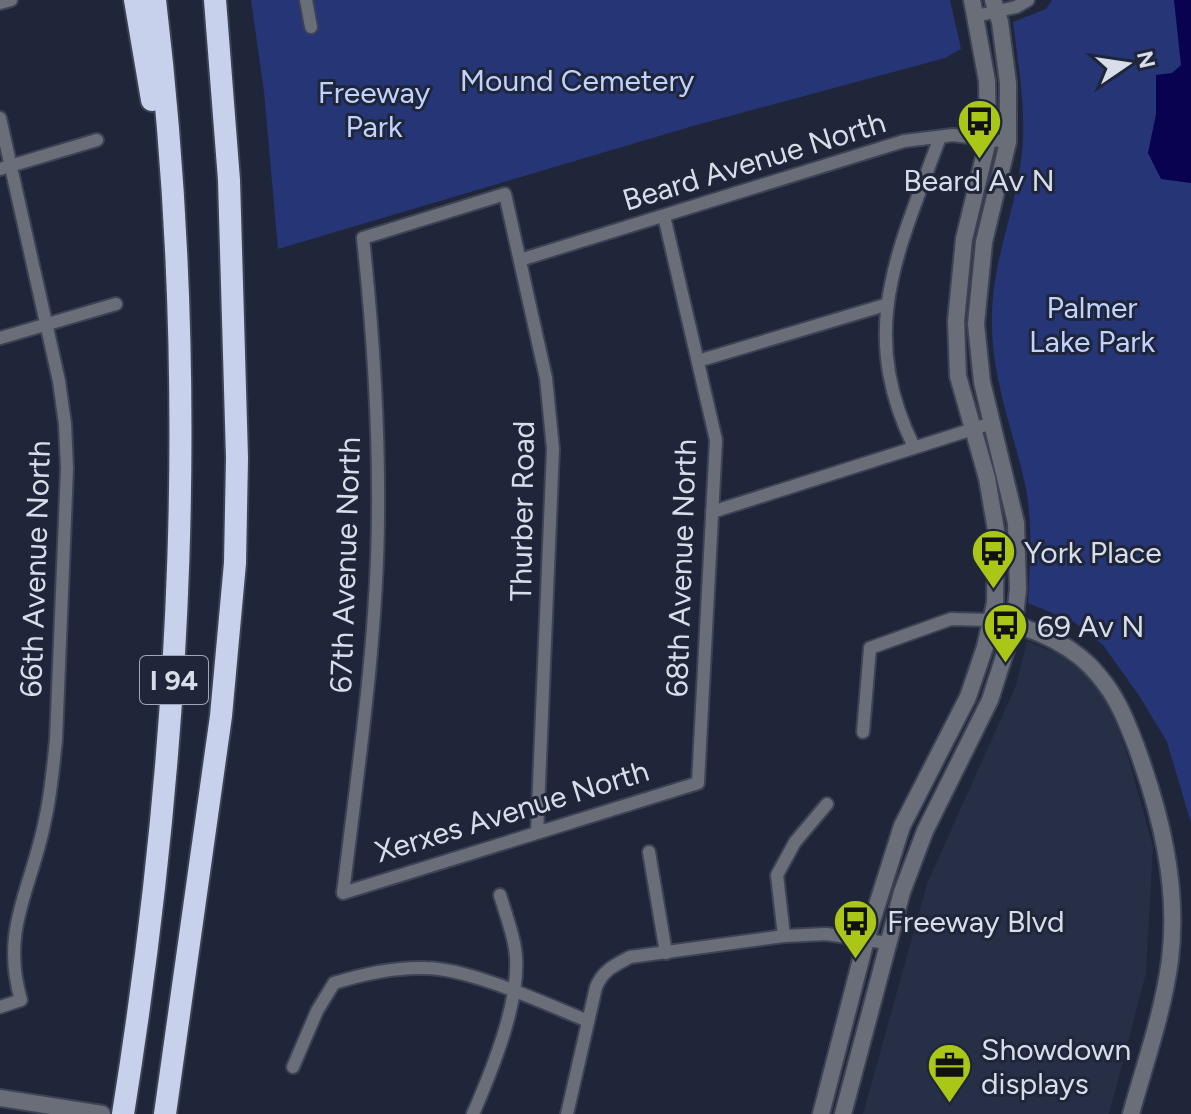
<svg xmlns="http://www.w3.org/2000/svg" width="1191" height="1114" viewBox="0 0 1191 1114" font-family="Figtree,sans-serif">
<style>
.built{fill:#272f47}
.green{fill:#253576}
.water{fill:#080250}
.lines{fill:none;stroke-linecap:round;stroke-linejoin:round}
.minor-casing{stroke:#3d4355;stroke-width:16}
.tertiary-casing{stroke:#3d4355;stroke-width:20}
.motorway-casing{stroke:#3d4355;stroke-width:26}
.minor{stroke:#6a6e78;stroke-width:12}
.tertiary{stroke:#6a6e78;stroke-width:16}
.motorway{stroke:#c8d1eb;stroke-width:22}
.labels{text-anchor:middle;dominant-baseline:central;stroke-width:6;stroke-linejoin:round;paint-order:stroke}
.shield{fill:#1f2639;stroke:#a0a6b5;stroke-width:2}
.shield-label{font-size:28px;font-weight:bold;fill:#d8ddea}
.park-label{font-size:30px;fill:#c2d2fe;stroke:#1f2639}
.street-label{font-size:30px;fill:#d8ddea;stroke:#1f2639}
.poi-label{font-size:30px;fill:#d8ddea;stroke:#1f2639;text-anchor:start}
</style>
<rect width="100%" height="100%" fill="#1f2639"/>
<!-- built -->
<polygon class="built" points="1027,641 1063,656 1091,679 1111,708 1130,763 1153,847 1146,973 1109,1114 863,1114 927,884 1016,685"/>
<!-- green -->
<g class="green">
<polygon points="251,0 950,0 961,49 945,58 693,126 278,249 264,92"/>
<path d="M 1052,0 L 1191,0 L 1191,823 L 1167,742 L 1140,697 L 1103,645 L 1074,622 L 1028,603 C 1030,564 1033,528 1026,489 C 1015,435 993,384 992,328 C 990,268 1011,225 1020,168 C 1028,119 1019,71 1013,22 L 1046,9 Z"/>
</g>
<!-- water -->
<polygon class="water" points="1174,0 1191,0 1191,183 1161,179 1148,153 1156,114 1156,75 1172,73 1181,65"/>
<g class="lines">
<defs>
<g id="minor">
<polyline points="306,0 311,27"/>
<polyline points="0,3 11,0"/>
<polyline points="976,16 1016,7 1028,0"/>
<path d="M 0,118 L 59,381 L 65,424 L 67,468 L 56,740 C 53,767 51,794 45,820 C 32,888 0,929 21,1000 L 0,1007"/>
<polyline points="0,169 97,140"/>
<polyline points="520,260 904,141 953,135 1008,142"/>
<polyline points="0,338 116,304"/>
<polyline points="698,361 885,305"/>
<path d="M 914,447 C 856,329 899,250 940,137"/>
<polyline points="712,512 992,423"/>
<polyline points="863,732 870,648 951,619 992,620"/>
<path d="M 537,833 L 553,449 L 546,378 L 505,194 L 363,238 C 373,331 379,424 378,517 C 377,643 358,768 343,893 L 698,783 L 716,440 L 664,216"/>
<polyline points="649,852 666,953"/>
<polyline points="784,936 777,875 795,842 827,804"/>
<path d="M 293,1067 L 317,1011 L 334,983 C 363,974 394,967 425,968 C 469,968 546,1004 588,1021"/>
<path d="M 473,1114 C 492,1070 523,996 515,948 C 512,930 505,912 500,895"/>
<path d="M 567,1114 L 596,987 C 603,970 615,965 630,957 L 784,936 L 826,934 L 887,943"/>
</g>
<g id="tertiary">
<path d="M 1005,623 C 1040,630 1077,648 1099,676 C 1117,697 1126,720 1136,746 C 1161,814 1179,886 1170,960 C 1163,1013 1145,1063 1131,1114"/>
<polyline points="0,1098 102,1114"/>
<polyline points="821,1114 866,940 902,826 968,697 985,647 995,603 996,530 987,478 958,376 956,321 964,239 988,140 987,81 972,0"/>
<polyline points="843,1114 902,892 925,831 990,700 1014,625 1018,589 1016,523 982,382 976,324 984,242 1008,142 1008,83 1000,22 993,0"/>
</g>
<g id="motorway">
<polyline points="135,0 152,100"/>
<path d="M 123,1114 C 183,741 200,376 155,0"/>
<polyline points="165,1114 221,716 235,563 237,458 229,180 215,0"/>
</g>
</defs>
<!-- minor casing -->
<use href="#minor" class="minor-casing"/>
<!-- tertiary casing -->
<use href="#tertiary" class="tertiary-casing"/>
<!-- motorway casing -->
<use href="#motorway" class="motorway-casing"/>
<!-- minor -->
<use href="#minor" class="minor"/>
<!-- tertiary -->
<use href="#tertiary" class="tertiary"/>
<!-- motorway -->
<use href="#motorway" class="motorway"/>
</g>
<!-- icons -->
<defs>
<symbol id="bus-pin" viewBox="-11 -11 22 30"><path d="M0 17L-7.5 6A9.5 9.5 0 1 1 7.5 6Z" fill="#aac717" stroke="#1f2639"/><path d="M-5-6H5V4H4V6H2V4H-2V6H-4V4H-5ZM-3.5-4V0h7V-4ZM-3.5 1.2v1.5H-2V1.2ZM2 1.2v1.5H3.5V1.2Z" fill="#111"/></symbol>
<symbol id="office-pin" viewBox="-11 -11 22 30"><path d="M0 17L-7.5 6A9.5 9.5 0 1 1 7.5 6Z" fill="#aac717" stroke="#1f2639"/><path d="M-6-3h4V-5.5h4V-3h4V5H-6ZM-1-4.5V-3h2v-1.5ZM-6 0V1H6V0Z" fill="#111"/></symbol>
</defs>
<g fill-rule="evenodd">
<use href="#bus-pin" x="954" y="96" width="51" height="69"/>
<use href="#bus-pin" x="968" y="526" width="51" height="69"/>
<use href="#bus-pin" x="980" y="600" width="51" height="69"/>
<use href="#bus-pin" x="830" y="896" width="51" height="69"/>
<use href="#office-pin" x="924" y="1040" width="51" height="69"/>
</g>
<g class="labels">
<!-- shield labels -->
<rect class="shield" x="140" y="656" width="68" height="48" rx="6"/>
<g class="shield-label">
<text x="174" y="680">I 94</text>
</g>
<!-- park labels -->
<g class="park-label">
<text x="577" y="80">Mound Cemetery</text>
<text x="374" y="92">Freeway<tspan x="374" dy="34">Park</tspan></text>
<text x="1092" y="307">Palmer<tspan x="1092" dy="34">Lake Park</tspan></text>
</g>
<!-- street labels -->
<g class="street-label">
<text transform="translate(754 161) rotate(-17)">Beard Avenue North</text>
<text transform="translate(522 511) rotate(-89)">Thurber Road</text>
<text transform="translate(345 565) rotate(-88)">67th Avenue North</text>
<text transform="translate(681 568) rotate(-88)">68th Avenue North</text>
<text transform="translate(35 569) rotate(-88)">66th Avenue North</text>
<text transform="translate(512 811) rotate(-17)">Xerxes Avenue North</text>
</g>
<!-- poi labels -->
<g class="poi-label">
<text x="979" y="180" text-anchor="middle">Beard Av N</text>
<text x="1024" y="552">York Place</text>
<text x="1037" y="626">69 Av N</text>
<text x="887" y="921">Freeway Blvd</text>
<text x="981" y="1049">Showdown<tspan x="981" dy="34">displays</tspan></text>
</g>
</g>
<!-- north arrow -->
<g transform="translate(1127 64) rotate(77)" stroke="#1f2639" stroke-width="6" paint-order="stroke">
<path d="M0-6L14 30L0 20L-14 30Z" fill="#d8ddea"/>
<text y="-12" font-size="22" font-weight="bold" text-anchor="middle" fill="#d8ddea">N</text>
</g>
</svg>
